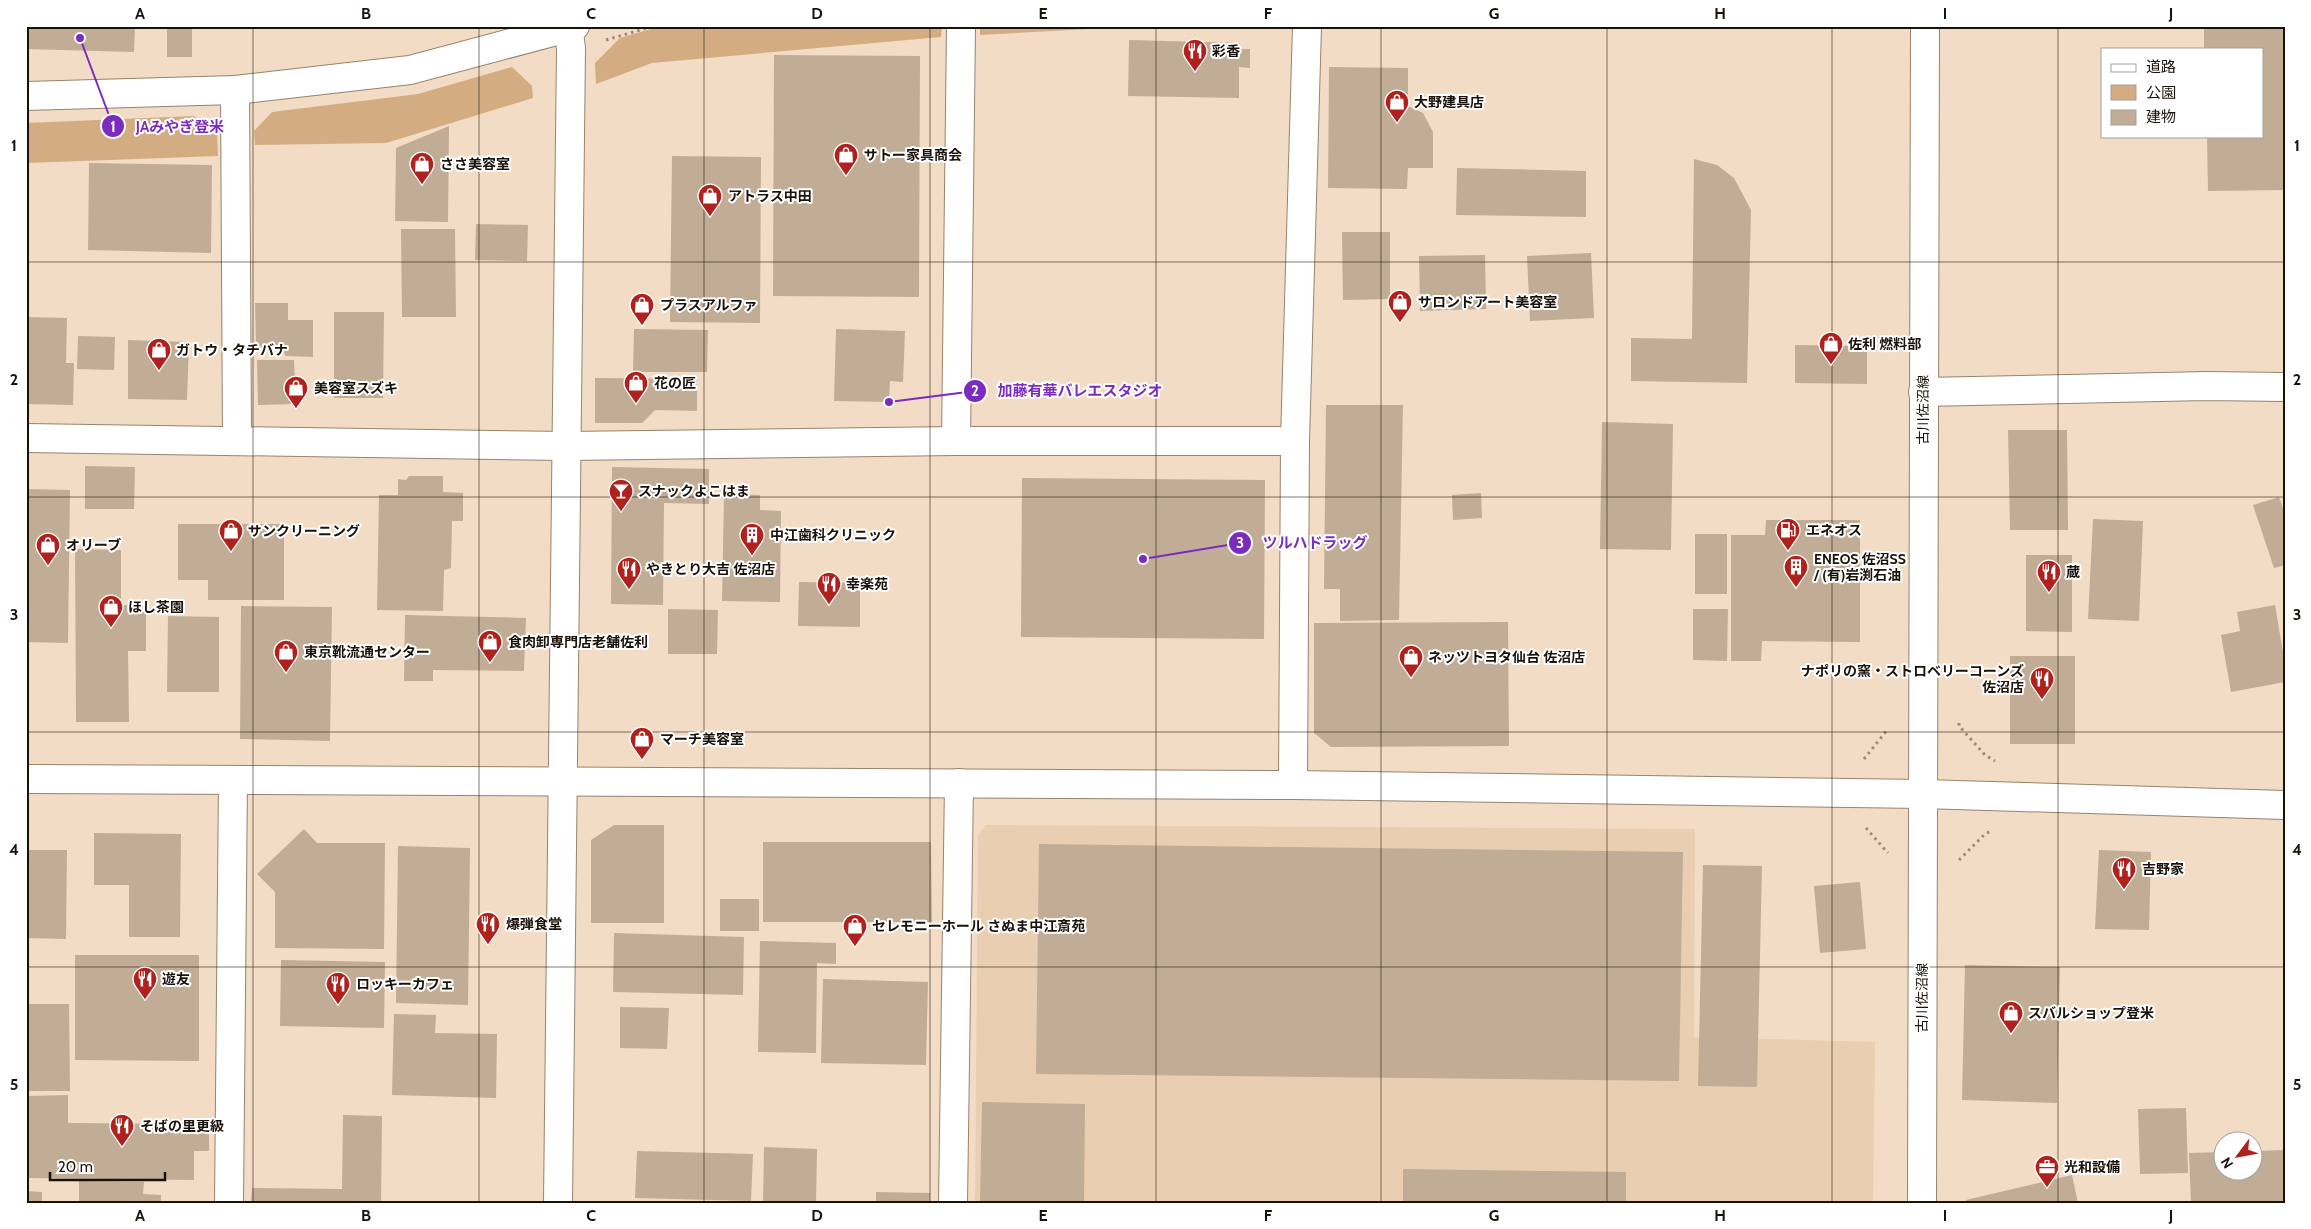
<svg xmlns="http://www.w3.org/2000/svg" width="2311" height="1229" viewBox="0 0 2311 1229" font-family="Cabin,'Noto Sans JP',sans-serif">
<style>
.built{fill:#e9ceb1}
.green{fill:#d3ac82}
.building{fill:#c1ac96}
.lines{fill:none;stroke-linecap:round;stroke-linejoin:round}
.street-casing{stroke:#97836e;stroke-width:30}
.secondary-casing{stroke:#97836e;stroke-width:30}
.primary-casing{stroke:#97836e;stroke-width:30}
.path{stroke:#9a8a79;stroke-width:3;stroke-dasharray:2.5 4;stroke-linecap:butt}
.street{stroke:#fff;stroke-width:28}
.secondary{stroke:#fff;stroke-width:28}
.primary{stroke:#fff;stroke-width:28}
.grid{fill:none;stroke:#19120a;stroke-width:1;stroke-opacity:0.55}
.labels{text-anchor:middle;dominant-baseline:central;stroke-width:4;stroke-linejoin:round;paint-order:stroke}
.poi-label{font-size:14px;font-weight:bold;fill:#19120a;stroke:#fff;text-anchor:start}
.street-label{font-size:14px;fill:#19120a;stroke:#fff}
.leader{fill:none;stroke:#7b2cbf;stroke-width:2}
.callout-dot{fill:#7b2cbf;stroke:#fff;stroke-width:2}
.mark-label{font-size:15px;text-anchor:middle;font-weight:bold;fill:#fff}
.callout-label{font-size:15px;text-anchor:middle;font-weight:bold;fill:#7b2cbf;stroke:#fff;stroke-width:4;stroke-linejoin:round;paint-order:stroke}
.neatline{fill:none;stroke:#19120a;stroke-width:2}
.grid-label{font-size:16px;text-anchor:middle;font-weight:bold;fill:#19120a}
</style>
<rect width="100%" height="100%" fill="#f2dcc5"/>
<!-- built -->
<polygon class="built" points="986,825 1695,829 1694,1037 1875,1042 1873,1203 975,1203 978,835"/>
<!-- green -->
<g class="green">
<polygon points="661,26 942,26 941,37 652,63 596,84 595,63 620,38"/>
<polygon points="980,26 1142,26 980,35"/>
<polygon points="512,67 532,86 533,98 386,143 255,145 254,131 272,112 418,94"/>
<polygon points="194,116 217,133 218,156 26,163 26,123"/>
</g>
<!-- building -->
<g class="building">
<polygon points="26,26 135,26 134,52 26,49"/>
<rect x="167" y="26" width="25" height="31"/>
<polygon points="2204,26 2285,26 2285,190 2208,191 2207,136 2262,136 2262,49 2204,49"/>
<polygon points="1129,40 1240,43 1239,49 1250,49 1250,68 1239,67 1239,98 1128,96"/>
<polygon points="774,55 920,56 919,297 773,296"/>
<polygon points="1329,67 1408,68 1408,106 1423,113 1433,132 1433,168 1408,168 1407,189 1328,188"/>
<polygon points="449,126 448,222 395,221 396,148"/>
<polygon points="672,156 761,157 760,323 670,322"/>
<polygon points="1694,159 1717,165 1734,178 1751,210 1747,383 1631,381 1631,338 1692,339"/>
<polygon points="89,163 212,165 211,253 88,250"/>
<polygon points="1457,168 1586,171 1586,217 1456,215"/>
<polygon points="476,224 528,225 527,261 475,260"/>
<polygon points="401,229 455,229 456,317 402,317"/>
<polygon points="1342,232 1390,232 1390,299 1343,300"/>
<polygon points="1591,253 1594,318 1530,321 1527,256"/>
<polygon points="1485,255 1486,309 1420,311 1419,256"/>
<polygon points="255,303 288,303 288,320 313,320 313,357 286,356 280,348 256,348"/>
<polygon points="334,312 384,312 383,398 334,398"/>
<polygon points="26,317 67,318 66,363 74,363 73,405 26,404"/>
<polygon points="634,329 708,330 707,372 633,372"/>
<polygon points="836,329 905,331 903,382 890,381 889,402 834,401"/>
<polygon points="78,336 115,337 114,370 77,369"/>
<polygon points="128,340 189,342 187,400 128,399"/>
<polygon points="1795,345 1867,346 1867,384 1795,383"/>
<polygon points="257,360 294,360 296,404 258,405"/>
<polygon points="595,378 697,379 697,411 655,410 642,423 595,423"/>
<polygon points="1326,405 1403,405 1399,620 1340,621 1340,589 1324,589"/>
<polygon points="1602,422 1673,424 1671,550 1600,549"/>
<polygon points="2008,430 2067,430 2068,530 2010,530"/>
<polygon points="85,466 135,467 134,509 85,509"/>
<polygon points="612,467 709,469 709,504 664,503 663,605 611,604"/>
<polygon points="409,476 443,476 443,492 463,493 463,521 452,521 451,568 444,570 443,611 377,610 379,495 398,495 398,479 406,480"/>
<polygon points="1022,478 1265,480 1264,639 1021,637"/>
<polygon points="26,489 70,490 68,643 26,642"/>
<polygon points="1481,493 1482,518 1453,520 1452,495"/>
<polygon points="724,494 760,495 760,510 781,511 780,602 722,601"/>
<polygon points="2279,497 2285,513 2285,565 2274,568 2253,505"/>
<polygon points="2093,519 2143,521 2139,621 2088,619"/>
<polygon points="1766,520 1860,520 1860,642 1762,641 1761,661 1731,661 1731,535 1765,535"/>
<polygon points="178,524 284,524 284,600 208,600 208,580 178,580"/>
<rect x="1695" y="534" width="32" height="60"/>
<polygon points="75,549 121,550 121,605 146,605 146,651 128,651 129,722 76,722"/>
<polygon points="2026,555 2072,555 2072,632 2026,631"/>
<polygon points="799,582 860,583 860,627 798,626"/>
<polygon points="2275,605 2285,664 2285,682 2231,692 2221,635 2240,631 2237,612"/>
<polygon points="241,606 332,607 330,741 240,739"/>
<polygon points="668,609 718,610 717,654 668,654"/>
<polygon points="1693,609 1728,609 1727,661 1693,660"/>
<polygon points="405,615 526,618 524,671 433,670 433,681 404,681"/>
<polygon points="168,616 219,617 219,692 167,692"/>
<polygon points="1508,622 1509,746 1331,747 1314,733 1314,623"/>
<rect x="2010" y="656" width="65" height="88"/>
<polygon points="614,825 664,825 664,923 591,923 591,840"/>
<polygon points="304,829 317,843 385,843 384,949 275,948 275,892 257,874"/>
<polygon points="94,833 181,834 180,937 129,937 129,885 94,885"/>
<polygon points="763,842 931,842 932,922 763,922"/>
<polygon points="1039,844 1683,852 1679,1081 1036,1074"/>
<polygon points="398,846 470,848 468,1005 396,1003"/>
<polygon points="26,850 67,850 66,939 26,938"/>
<polygon points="2099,850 2151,852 2149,930 2095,929"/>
<polygon points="1703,865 1762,866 1757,1087 1698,1086"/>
<polygon points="1860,882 1866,949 1820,953 1814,886"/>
<rect x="720" y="899" width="39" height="32"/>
<polygon points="614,933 744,937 743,995 613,992"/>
<polygon points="760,941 836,943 836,964 817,963 816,1053 758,1052"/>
<polygon points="75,955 199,955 199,1061 75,1060"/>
<polygon points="281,960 385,962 384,1028 280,1026"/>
<polygon points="1965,965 2060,967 2057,1103 1962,1100"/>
<polygon points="823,979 928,982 926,1065 821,1063"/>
<polygon points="26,1004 69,1004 70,1091 26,1091"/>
<polygon points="620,1007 669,1008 667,1049 620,1048"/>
<polygon points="394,1014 436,1015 435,1033 497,1034 496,1098 392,1095"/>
<polygon points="68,1095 68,1123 209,1124 209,1151 194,1151 194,1180 27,1178 27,1096"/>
<polygon points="982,1102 1085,1104 1084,1203 980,1203"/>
<polygon points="2186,1108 2188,1173 2140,1174 2138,1109"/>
<polygon points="343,1115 382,1116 381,1203 251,1203 252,1188 342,1189"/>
<polygon points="764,1147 817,1149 816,1203 763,1203"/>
<polygon points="2285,1150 2285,1203 2191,1203 2189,1153 2224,1152 2224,1172 2254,1172 2254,1151"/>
<polygon points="637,1151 753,1154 751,1201 635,1198"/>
<polygon points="1403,1169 1626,1172 1626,1203 1403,1203"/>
<polygon points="2072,1175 2078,1203 1966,1203 1966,1200"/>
<polygon points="79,1181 144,1182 143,1194 161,1195 161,1203 79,1203"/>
<polygon points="26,1191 42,1192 42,1203 26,1203"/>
<polygon points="876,1192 930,1193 930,1203 876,1203"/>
</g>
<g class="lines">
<defs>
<g id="street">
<polyline points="235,90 237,441"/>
<polyline points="26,96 235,90 410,70 575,26"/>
<polyline points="1923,392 2207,386 2285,387"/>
<polyline points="26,438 567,446 956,441 1295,441"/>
<polyline points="956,441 961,26"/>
<polyline points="1293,785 1295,441 1307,26"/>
<polyline points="229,1203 233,780"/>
<polyline points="558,1203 571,48 568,26"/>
<polyline points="953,1203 959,783"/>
</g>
<polyline id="secondary" points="26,779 1293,785 1923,794"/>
<g id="primary">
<polyline points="1923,794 2285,805"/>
<polyline points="1922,1203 1925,26"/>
</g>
</defs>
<!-- street casing -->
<use href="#street" class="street-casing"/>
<!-- secondary casing -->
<use href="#secondary" class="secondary-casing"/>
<!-- primary casing -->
<use href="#primary" class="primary-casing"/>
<!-- path -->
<g class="path">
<polyline points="606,40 654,26"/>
<polyline points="1959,723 1959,726 1985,755 1995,761"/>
<polyline points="1864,759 1888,729"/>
<polyline points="1866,828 1888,853"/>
<polyline points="1959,860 1985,834 1991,831"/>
</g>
<!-- street -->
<use href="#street" class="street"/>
<!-- secondary -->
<use href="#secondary" class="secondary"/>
<!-- primary -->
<use href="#primary" class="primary"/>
</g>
<!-- grid -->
<path class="grid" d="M 253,26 L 253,1203M 479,26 L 479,1203M 704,26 L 704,1203M 930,26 L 930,1203M 1156,26 L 1156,1203M 1381,26 L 1381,1203M 1607,26 L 1607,1203M 1832,26 L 1832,1203M 2058,26 L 2058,1203M 26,262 L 2285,262M 26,497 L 2285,497M 26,732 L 2285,732M 26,967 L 2285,967"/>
<!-- icons -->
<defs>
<symbol id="restaurant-pin" viewBox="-11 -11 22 30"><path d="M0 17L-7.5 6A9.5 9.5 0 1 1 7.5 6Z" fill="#b0201d" stroke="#fff"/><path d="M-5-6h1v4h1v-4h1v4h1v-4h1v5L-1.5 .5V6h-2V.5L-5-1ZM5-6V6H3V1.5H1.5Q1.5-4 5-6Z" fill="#fff"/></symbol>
<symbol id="shop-pin" viewBox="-11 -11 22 30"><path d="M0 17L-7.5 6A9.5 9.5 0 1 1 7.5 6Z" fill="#b0201d" stroke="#fff"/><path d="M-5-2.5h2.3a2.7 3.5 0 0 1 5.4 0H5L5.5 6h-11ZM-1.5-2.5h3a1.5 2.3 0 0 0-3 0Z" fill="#fff"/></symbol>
<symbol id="bar-pin" viewBox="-11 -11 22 30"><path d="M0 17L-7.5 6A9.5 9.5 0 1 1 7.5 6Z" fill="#b0201d" stroke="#fff"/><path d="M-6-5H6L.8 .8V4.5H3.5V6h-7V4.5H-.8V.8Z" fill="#fff"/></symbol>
<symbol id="fuel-pin" viewBox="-11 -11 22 30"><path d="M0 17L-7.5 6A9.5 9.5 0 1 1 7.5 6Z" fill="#b0201d" stroke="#fff"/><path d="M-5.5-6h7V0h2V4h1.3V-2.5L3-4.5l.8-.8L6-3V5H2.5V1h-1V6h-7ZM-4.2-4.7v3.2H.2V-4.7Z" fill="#fff"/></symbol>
<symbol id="building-pin" viewBox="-11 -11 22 30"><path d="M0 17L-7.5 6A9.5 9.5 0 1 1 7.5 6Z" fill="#b0201d" stroke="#fff"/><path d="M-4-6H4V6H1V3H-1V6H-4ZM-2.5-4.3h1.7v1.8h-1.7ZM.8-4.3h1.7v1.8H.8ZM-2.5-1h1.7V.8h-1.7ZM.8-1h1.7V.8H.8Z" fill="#fff"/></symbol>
<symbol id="office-pin" viewBox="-11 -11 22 30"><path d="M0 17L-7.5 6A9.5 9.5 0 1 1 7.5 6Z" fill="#b0201d" stroke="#fff"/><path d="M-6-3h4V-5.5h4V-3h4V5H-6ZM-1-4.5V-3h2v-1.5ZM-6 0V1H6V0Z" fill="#fff"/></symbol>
</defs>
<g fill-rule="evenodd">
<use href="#restaurant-pin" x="1181" y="37" width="28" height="38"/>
<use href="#shop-pin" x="1383" y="88" width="28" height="38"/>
<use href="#shop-pin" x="832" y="141" width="28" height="38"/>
<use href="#shop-pin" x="408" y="150" width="28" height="38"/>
<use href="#shop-pin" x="696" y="182" width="28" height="38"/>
<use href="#shop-pin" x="1386" y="288" width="28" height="38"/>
<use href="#shop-pin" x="628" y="291" width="28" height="38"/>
<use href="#shop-pin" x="1817" y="330" width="28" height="38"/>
<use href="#shop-pin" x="145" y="336" width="28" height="38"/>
<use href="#shop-pin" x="622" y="369" width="28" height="38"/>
<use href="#shop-pin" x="282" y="374" width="28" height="38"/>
<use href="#bar-pin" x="607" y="477" width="28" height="38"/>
<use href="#fuel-pin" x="1774" y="516" width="28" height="38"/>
<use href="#shop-pin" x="217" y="517" width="28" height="38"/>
<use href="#building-pin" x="738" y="521" width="28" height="38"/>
<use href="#shop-pin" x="34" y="531" width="28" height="38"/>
<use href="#building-pin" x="1782" y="553" width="28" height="38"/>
<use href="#restaurant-pin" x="615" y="555" width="28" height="38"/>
<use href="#restaurant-pin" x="2035" y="558" width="28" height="38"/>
<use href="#restaurant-pin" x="815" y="570" width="28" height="38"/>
<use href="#shop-pin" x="97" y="593" width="28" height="38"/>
<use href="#shop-pin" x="476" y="628" width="28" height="38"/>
<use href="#shop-pin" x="272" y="638" width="28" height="38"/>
<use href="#shop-pin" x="1397" y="643" width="28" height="38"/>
<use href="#restaurant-pin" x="2028" y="665" width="28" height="38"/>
<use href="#shop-pin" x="628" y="725" width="28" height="38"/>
<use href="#restaurant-pin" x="2110" y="855" width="28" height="38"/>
<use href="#restaurant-pin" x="474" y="910" width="28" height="38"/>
<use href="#shop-pin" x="841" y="912" width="28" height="38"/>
<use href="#restaurant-pin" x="131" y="965" width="28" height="38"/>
<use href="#restaurant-pin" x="324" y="970" width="28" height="38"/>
<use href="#shop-pin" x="1997" y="999" width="28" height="38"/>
<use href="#restaurant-pin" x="108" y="1112" width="28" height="38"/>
<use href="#office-pin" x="2033" y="1153" width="28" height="38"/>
</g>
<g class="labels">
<!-- poi labels -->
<g class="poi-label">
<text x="1212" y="51">彩香</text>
<text x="1414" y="102">大野建具店</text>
<text x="864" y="155">サトー家具商会</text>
<text x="440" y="164">ささ美容室</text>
<text x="728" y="196">アトラス中田</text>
<text x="1418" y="302">サロンドアート美容室</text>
<text x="660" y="305">プラスアルファ</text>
<text x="1848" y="344">佐利 燃料部</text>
<text x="176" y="350">ガトウ・タチバナ</text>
<text x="654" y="383">花の匠</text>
<text x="314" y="388">美容室スズキ</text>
<text x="638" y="491">スナックよこはま</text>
<text x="1806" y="530">エネオス</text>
<text x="248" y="531">サンクリーニング</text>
<text x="770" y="535">中江歯科クリニック</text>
<text x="66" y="545">オリーブ</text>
<text x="1814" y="559">ENEOS 佐沼SS<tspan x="1814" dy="16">/ (有)岩渕石油</tspan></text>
<text x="646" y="569">やきとり大吉 佐沼店</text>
<text x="2066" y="572">蔵</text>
<text x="846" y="584">幸楽苑</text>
<text x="128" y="607">ほし茶園</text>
<text x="508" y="642">食肉卸専門店老舗佐利</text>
<text x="304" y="652">東京靴流通センター</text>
<text x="1428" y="657">ネッツトヨタ仙台 佐沼店</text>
<text x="2024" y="671" text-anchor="end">ナポリの窯・ストロベリーコーンズ<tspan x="2024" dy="16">佐沼店</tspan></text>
<text x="660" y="739">マーチ美容室</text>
<text x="2142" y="869">吉野家</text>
<text x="506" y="924">爆弾食堂</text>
<text x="872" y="926">セレモニーホール さぬま中江斎苑</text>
<text x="162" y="979">遊友</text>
<text x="356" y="984">ロッキーカフェ</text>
<text x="2028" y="1013">スバルショップ登米</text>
<text x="140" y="1126">そばの里更級</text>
<text x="2064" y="1167">光和設備</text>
</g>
<!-- street labels -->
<g class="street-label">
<text transform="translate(1923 410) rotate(-90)">古川佐沼線</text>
<text transform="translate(1922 998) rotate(-90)">古川佐沼線</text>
</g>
</g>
<!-- callouts -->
<path class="leader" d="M80 38L113 126M889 402L975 391M1143 559L1240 543"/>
<g class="callout-dot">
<circle cx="80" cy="38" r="5"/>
<circle cx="889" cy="402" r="5"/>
<circle cx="1143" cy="559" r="5"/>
<circle cx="113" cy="126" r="12"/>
<circle cx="975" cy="391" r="12"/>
<circle cx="1240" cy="543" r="12"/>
</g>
<g class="mark-label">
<text x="113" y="132">1</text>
<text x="975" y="396">2</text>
<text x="1240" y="548">3</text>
</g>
<g class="callout-label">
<text x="180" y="132">JAみやぎ登米</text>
<text x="1080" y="396">加藤有華バレエスタジオ</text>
<text x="1315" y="548">ツルハドラッグ</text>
</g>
<!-- border -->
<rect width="2311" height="1229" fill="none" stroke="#ffffff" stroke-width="55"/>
<!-- legend -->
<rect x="2101" y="48" width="162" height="90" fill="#ffffff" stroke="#a3a09d"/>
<rect x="2111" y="64" width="25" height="8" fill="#ffffff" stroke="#a3a09d"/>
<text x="2146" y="72" font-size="15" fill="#19120a">道路</text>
<rect x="2111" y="85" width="25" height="15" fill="#d3ac82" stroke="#a3a09d"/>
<text x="2146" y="98" font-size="15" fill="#19120a">公園</text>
<rect x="2111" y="110" width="25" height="15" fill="#c1ac96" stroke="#a3a09d"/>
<text x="2146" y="122" font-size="15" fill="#19120a">建物</text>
<!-- north arrow -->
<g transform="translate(2238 1156) rotate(238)"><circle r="24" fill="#ffffff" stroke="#a3a09d"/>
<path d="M0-4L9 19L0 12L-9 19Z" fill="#b0201d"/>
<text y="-8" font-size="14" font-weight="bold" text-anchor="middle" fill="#19120a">N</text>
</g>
<!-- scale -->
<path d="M50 1172v8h115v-8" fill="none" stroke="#19120a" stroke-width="2.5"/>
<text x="58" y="1172" font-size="15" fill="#19120a" stroke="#ffffff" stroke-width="4" paint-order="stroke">20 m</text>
<rect x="28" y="28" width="2256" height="1174" class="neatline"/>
<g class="grid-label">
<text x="140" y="19">A</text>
<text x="366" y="19">B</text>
<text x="591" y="19">C</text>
<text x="817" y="19">D</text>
<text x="1043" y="19">E</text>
<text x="1268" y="19">F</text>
<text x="1494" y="19">G</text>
<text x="1720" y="19">H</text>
<text x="1945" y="19">I</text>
<text x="2171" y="19">J</text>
<text x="14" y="151">1</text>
<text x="2297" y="151">1</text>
<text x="14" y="385">2</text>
<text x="2297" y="385">2</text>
<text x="14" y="620">3</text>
<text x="2297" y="620">3</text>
<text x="14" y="855">4</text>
<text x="2297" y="855">4</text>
<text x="14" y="1090">5</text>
<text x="2297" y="1090">5</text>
<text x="140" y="1221">A</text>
<text x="366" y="1221">B</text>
<text x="591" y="1221">C</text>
<text x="817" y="1221">D</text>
<text x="1043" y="1221">E</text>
<text x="1268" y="1221">F</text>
<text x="1494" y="1221">G</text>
<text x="1720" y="1221">H</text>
<text x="1945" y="1221">I</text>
<text x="2171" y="1221">J</text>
</g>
</svg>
